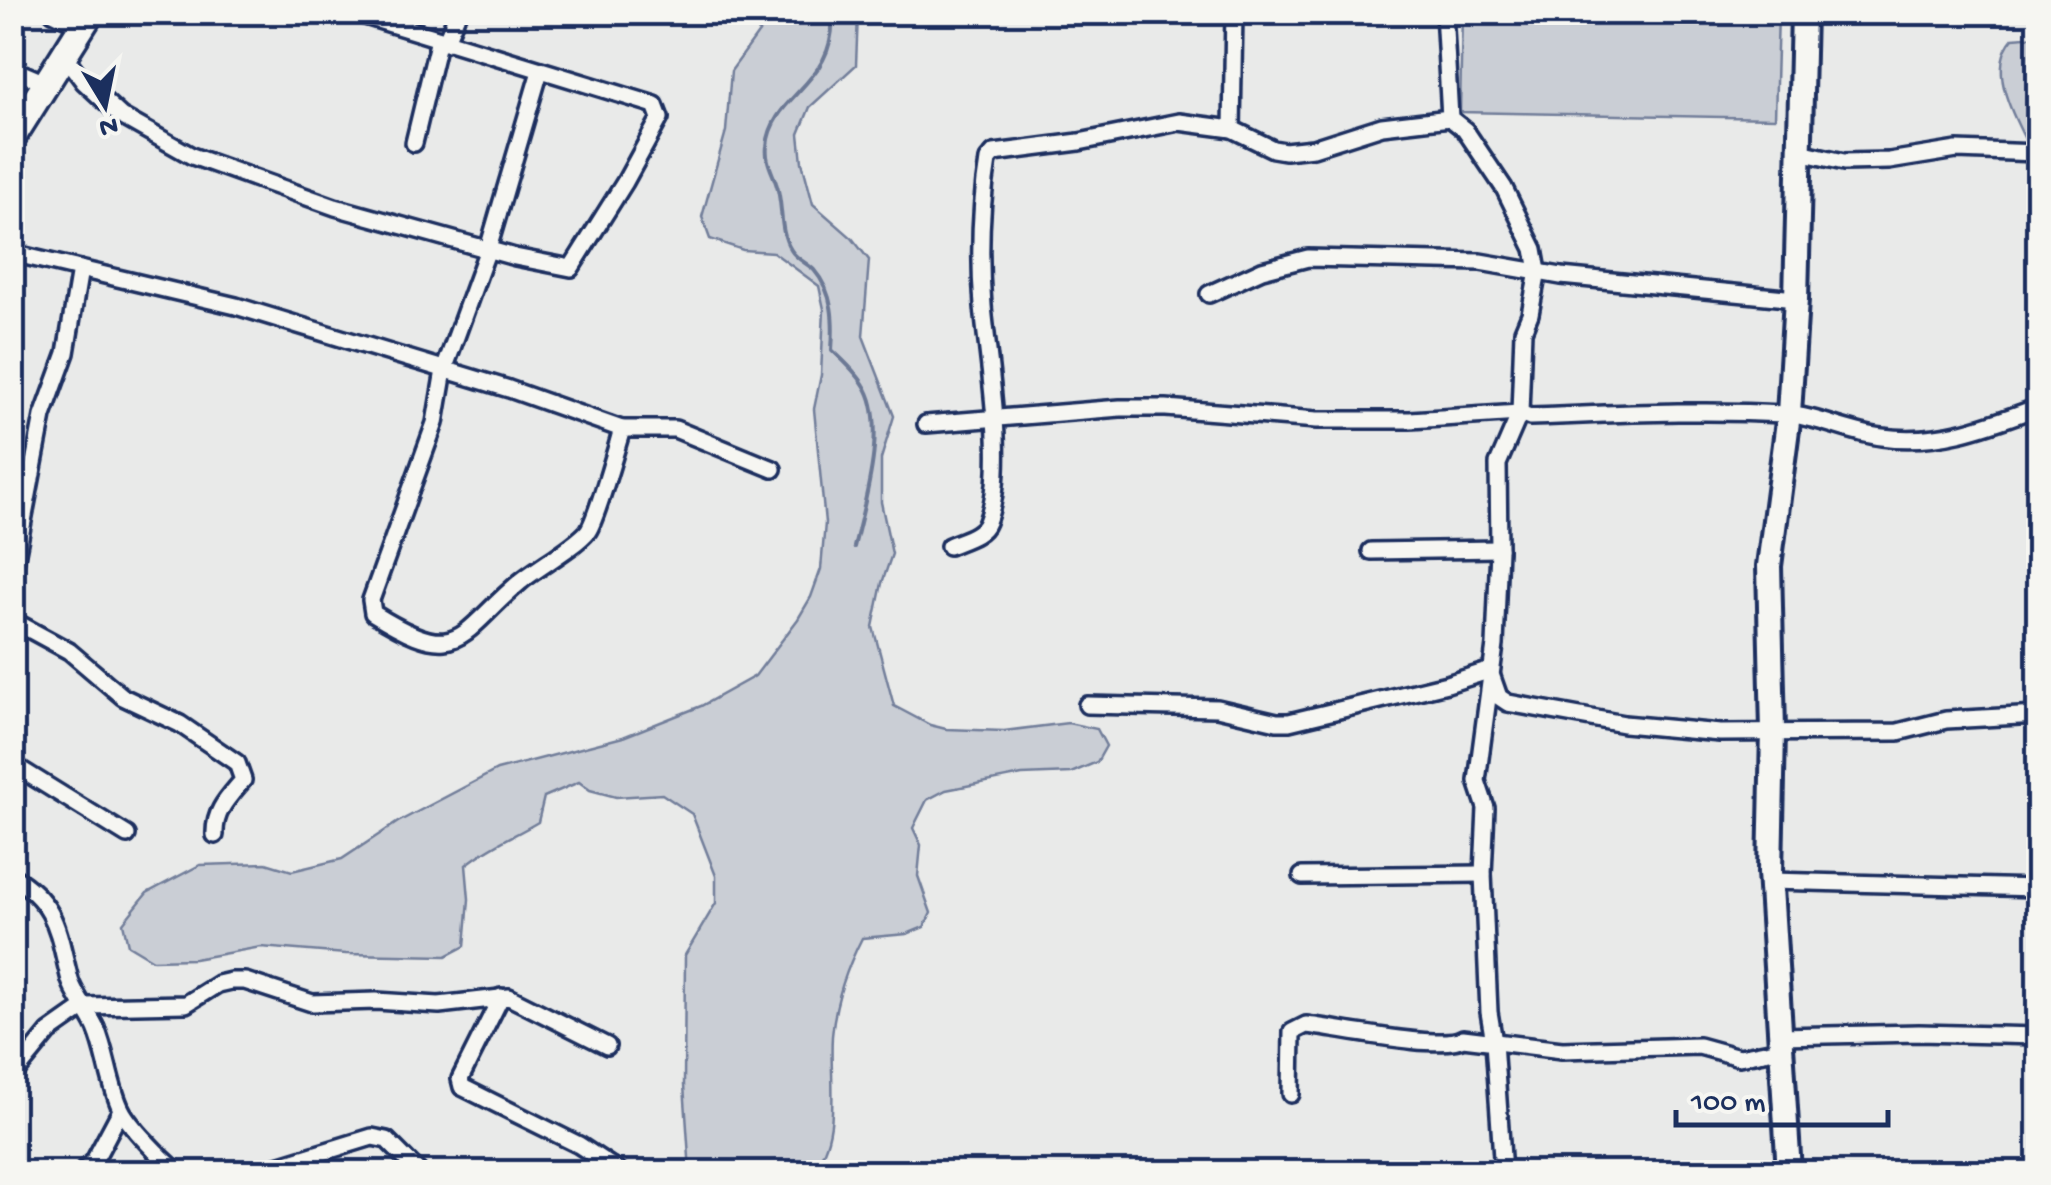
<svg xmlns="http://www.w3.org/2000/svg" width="2051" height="1185" viewBox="0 0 2051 1185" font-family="'Gochi Hand',sans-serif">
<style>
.green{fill:#caced5;stroke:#727e9a;stroke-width:2.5}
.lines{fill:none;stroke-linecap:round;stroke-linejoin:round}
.stream{stroke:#6c7995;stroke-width:4}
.street-casing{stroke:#1b2f5e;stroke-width:22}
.secondary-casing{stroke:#1b2f5e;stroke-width:30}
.primary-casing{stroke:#1b2f5e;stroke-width:32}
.street{stroke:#f6f6f2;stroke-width:15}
.secondary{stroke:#f6f6f2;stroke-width:22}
.primary{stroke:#f6f6f2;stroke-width:25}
</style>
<rect width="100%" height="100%" fill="#e9eae9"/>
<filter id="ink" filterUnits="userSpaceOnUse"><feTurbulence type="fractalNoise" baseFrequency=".01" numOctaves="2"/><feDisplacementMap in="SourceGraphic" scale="20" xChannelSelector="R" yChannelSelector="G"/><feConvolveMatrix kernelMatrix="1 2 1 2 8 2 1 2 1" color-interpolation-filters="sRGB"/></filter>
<g filter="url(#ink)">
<!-- green -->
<g class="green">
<path d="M 773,13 L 858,13 L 856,65 L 810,107 L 799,134 L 802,162 L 813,204 L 852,238 L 869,260 L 863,336 L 894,416 L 881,459 L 881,502 L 892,554 L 882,583 L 873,627 L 894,706 L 930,725 L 946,729 L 1004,731 L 1068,723 L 1097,729 L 1106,746 L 1097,762 L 1071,773 L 1022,775 L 946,790 L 927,800 L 913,828 L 921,845 L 918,876 L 931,913 L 924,927 L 907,934 L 862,938 C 846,969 835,1001 832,1036 C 829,1080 843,1136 811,1172 L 690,1172 L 684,1085 L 685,955 L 716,903 L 716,876 L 692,814 L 662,794 L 616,797 L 590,790 L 579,782 L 544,797 L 538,822 C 513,837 489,846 466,865 L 469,899 L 465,946 L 446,956 L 346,954 L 261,947 L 194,959 L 153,960 L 128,945 L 123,923 L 147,893 L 200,865 L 266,863 L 292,871 L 342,859 L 398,822 L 497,770 L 623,737 L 701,706 L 755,676 L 798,619 L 811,597 L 821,569 L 825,523 L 814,409 L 821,375 L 824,309 L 819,286 L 773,252 L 743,250 L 710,239 L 702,217 L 726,131 L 731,71 Z"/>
<polygon points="1462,13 1778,13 1775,118 1460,112"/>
<path d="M 2038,36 L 2038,155 L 2032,153 C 2016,121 1985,70 2013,38 Z"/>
</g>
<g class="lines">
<!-- stream -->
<path class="stream" d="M 832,12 C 838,84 772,93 767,146 C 765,160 772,171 776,183 C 784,205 778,230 791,250 C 796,259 807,263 814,270 C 834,293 834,322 832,350 C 843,360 856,372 864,385 C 889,423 864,505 854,547"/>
<defs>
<g id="street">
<polyline points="53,12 82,26"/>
<polyline points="1444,12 1450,118 1465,130 1504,188 1534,249 1538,271 1530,314 1523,331 1520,413 1498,464 1499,549 1495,645 1477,781 1486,808 1483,874 1489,1012 1494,1042 1503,1172"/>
<polyline points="445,43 458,12"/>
<polyline points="63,54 84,82 121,116 192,156 335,207 515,257 571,268 625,182 660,118 655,105 352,12"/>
<polyline points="12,69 45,83"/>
<path d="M 540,71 L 488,249 L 444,370 L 435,423 L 371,600 L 373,613 C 461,668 457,635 520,582 C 537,568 576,546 588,531 C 597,518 616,449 622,429"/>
<polyline points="1232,129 1234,12"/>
<polyline points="414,143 439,39"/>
<polyline points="1800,152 1844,162 1889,161 1957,150 2038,153"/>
<polyline points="12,253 236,306 509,389 622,429 675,429 773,469"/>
<polyline points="1209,294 1262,270 1308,258 1480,262 1561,276 1796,299"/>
<path d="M 926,424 L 1120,408 L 1166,408 L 1317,420 L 1410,420 L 1520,413 L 1530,417 C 1614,414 1700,409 1784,414 C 1817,416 1849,433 1882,437 C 1938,445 1987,426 2038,407"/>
<path d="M 949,546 C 962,540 982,536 987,522 C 1008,467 988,364 983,306 C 979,256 980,209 988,160 L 994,153 L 1079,142 L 1179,122 L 1232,129 L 1273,149 L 1285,151 L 1313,148 L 1382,126 L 1450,118"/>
<polyline points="1371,551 1499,549"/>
<polyline points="12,579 43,416 66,353 80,269"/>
<path d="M 12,620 L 69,651 L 123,697 L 180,724 L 237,763 L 243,780 C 228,798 214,811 215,835"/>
<polyline points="1492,677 1499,697 1508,703 1624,724 1720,733 1898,732 1946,720 2038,715"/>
<polyline points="1087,705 1217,708 1277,722 1289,722 1447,684 1491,670"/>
<polyline points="12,764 127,835"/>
<path d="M 12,876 C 59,904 58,935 70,980 C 74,994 89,1013 96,1028 C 107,1054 109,1084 121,1109 C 129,1126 163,1160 178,1172"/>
<polyline points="1302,876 1483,874"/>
<polyline points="1770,881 2038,888"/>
<polyline points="501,997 460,1079 462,1087 579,1145 620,1172"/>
<polyline points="1780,1036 1919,1033 2038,1036"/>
<polyline points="12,1077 49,1032 86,1006 186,1004 218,984 231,981 245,981 312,1003 376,1001 439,1005 509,997 607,1046"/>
<path d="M 1291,1094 L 1292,1032 L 1306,1025 C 1336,1028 1443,1051 1463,1038 L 1562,1050 L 1699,1046 L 1739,1057 L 1780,1049"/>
<polyline points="82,1172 94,1161 121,1110"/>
<polyline points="258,1172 372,1137 387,1140 419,1172"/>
</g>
<polyline id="secondary" points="1789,1172 1770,872 1773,731 1769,566 1789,414 1796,299 1803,12"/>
<polyline id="primary" points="12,138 91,12"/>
</defs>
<!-- street casing -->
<use href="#street" class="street-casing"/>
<!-- secondary casing -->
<use href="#secondary" class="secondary-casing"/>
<!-- primary casing -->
<use href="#primary" class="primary-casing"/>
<!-- street -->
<use href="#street" class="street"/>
<!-- secondary -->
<use href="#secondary" class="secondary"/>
<!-- primary -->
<use href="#primary" class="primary"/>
</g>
</g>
<!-- margin -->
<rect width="2051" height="1185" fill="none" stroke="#f6f6f2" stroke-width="50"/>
<rect x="25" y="25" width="2001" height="1135" fill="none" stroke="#1b2f5e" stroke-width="4" filter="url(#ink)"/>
<!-- north arrow -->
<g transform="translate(105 105) rotate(170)" stroke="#f6f6f2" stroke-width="8" paint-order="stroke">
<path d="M0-8L18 38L0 25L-18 38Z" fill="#1b2f5e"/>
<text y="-15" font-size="28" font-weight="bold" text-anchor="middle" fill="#1b2f5e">N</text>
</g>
<!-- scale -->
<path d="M1676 1110v15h212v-15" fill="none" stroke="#1b2f5e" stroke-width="5"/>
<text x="1691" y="1110" font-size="30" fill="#1b2f5e" stroke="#f6f6f2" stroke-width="8" paint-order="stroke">100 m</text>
</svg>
